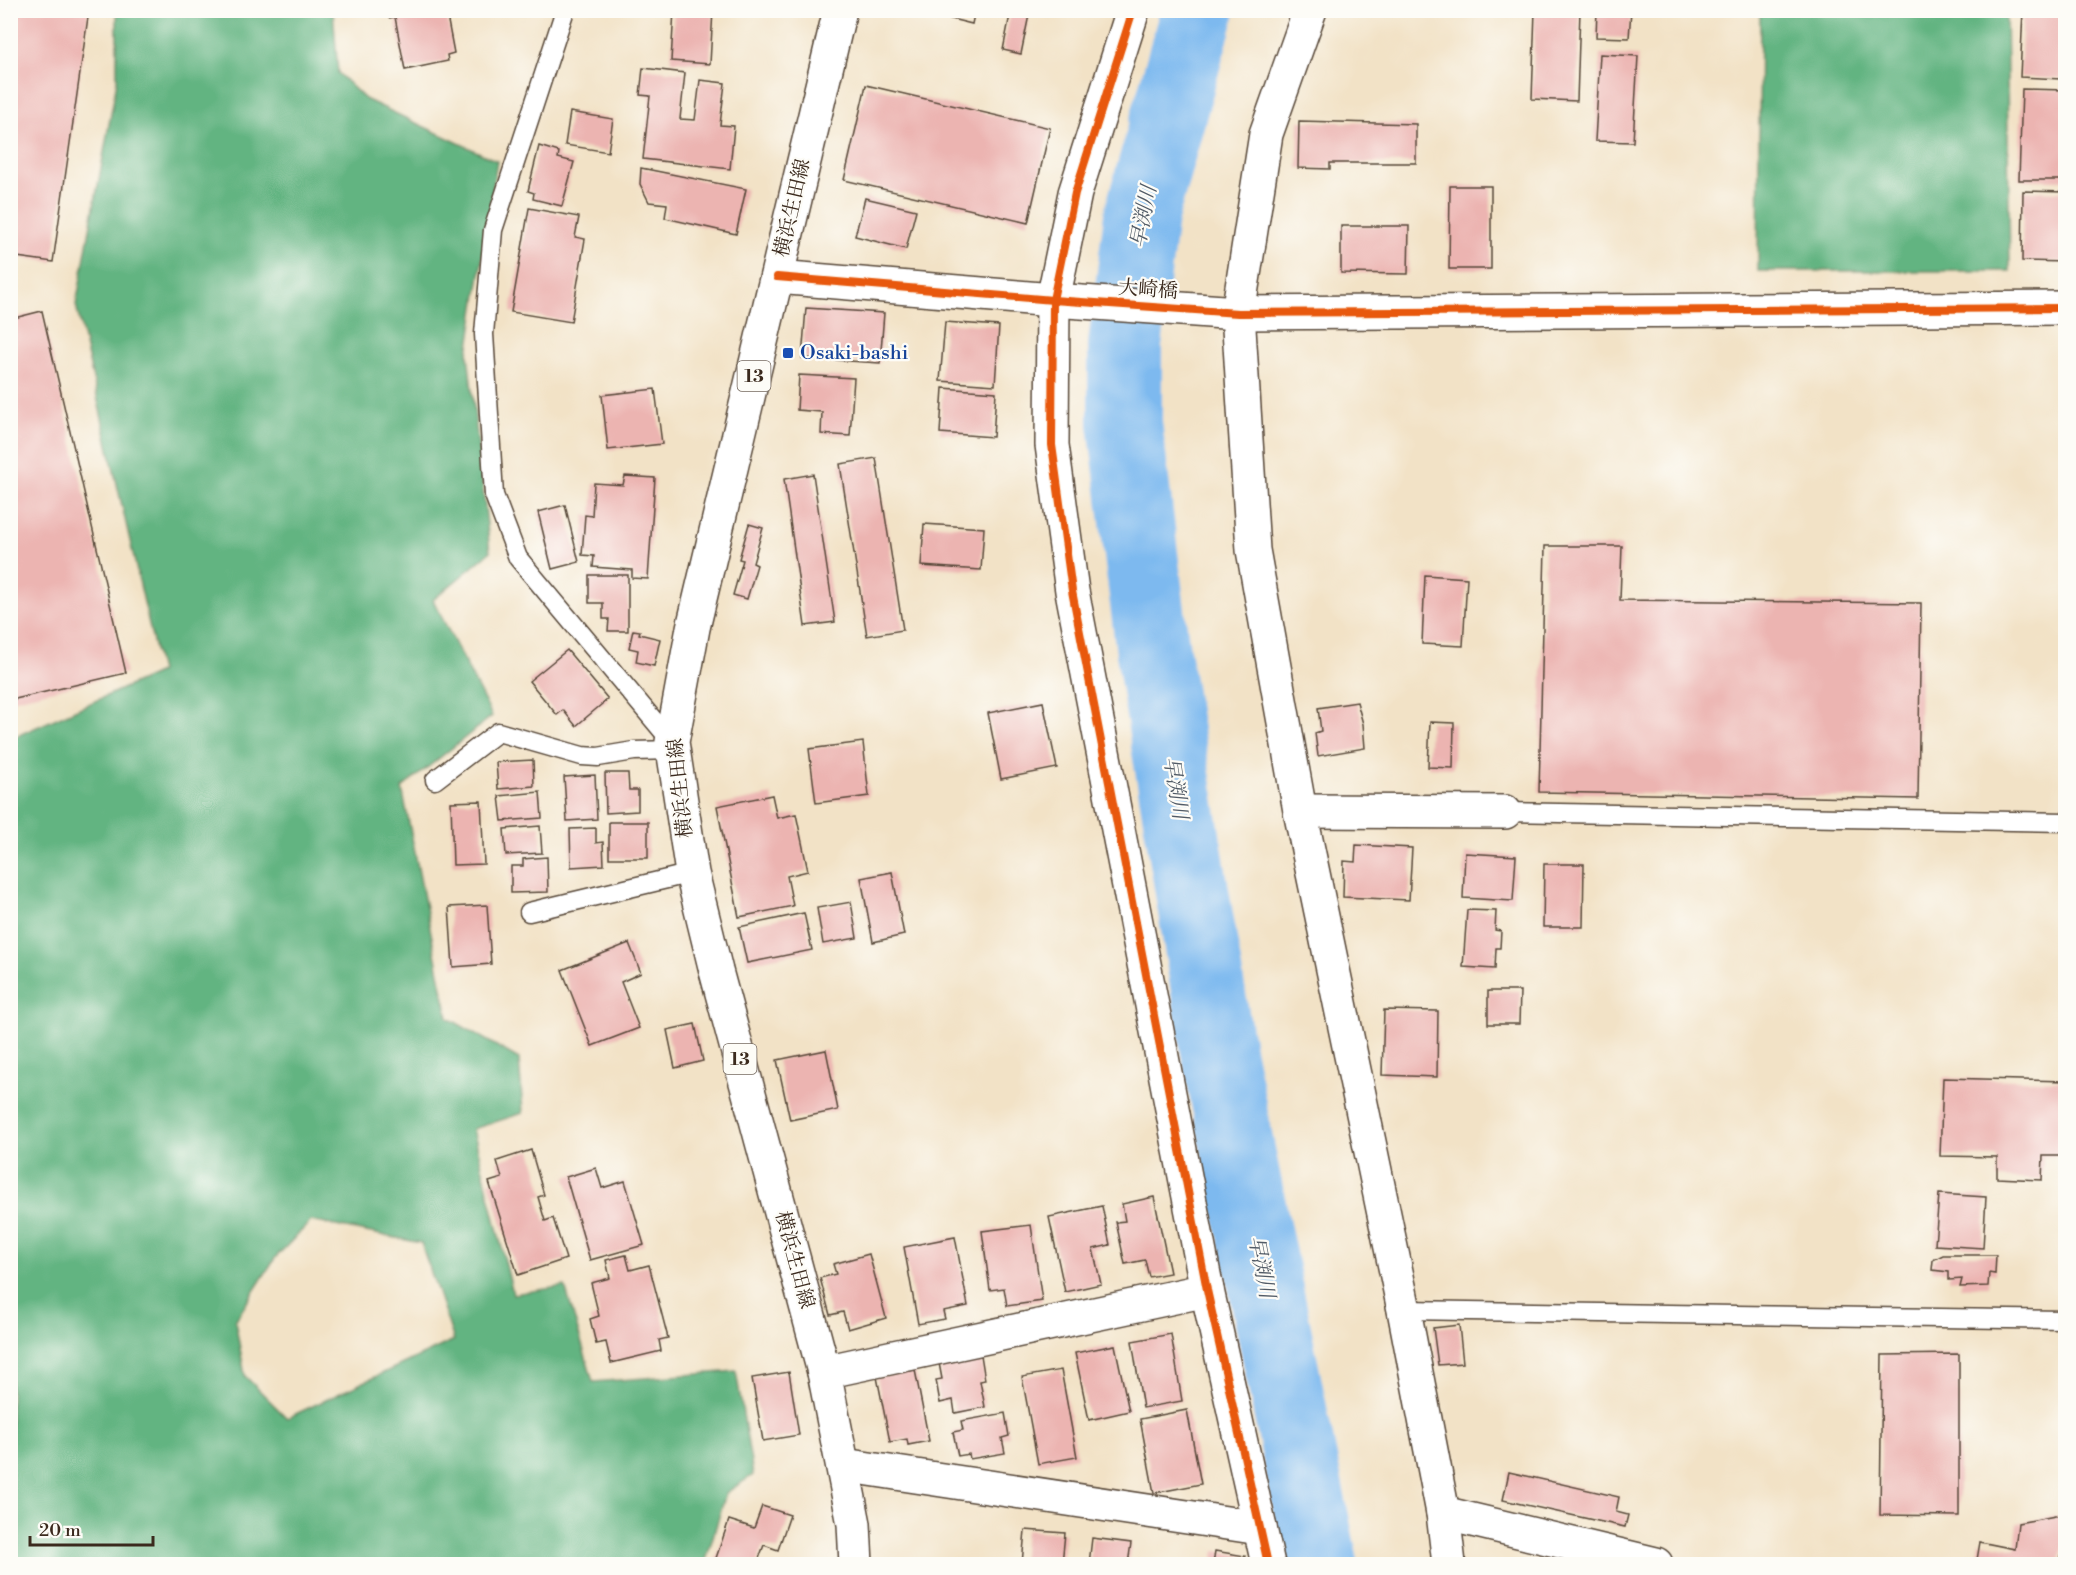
<svg xmlns="http://www.w3.org/2000/svg" width="2076" height="1575" viewBox="0 0 2076 1575" font-family="'Libre Bodoni','Noto Serif JP',serif">
<style>
.forest{fill:#62b481;stroke:#4e6f50;stroke-width:1.5;fill-rule:evenodd}
.lines{fill:none;stroke-linecap:round;stroke-linejoin:round}
.river{stroke:#7db9ef;stroke-width:74}
.building{fill:#ecb4b1}
.lane-casing{stroke:#564637;stroke-width:21}
.street-casing{stroke:#564637;stroke-width:36}
.primary-casing{stroke:#564637;stroke-width:36}
.lane{stroke:#fff;stroke-width:18}
.street{stroke:#fff;stroke-width:33}
.primary{stroke:#fff;stroke-width:33}
.cycleway-casing{stroke:#fdfcf7;stroke-width:11}
.cycleway{stroke:#e8590c;stroke-width:8}
.transit-dot{fill:#1a4fb4;stroke:#fdfcf7;stroke-width:2}
.labels{text-anchor:middle;dominant-baseline:central;stroke-width:4.5;stroke-linejoin:round;paint-order:stroke}
.shield{fill:#fdfcf7;stroke:#75695f;stroke-width:1.5}
.shield-label{font-size:18px;font-weight:bold;fill:#3b2a1e}
.street-label{font-size:20px;fill:#3b2a1e;stroke:#fdfcf7}
.transit-label{font-size:20px;fill:#164399;stroke:#fdfcf7;text-anchor:start}
.water-label{font-size:21px;font-style:italic;fill:#525c67;stroke:#fdfcf7}
</style>
<rect width="100%" height="100%" fill="#fdfcf7"/>
<filter id="ink" filterUnits="userSpaceOnUse"><feTurbulence type="fractalNoise" baseFrequency=".0167" numOctaves="2"/><feDisplacementMap in="SourceGraphic" scale="12" xChannelSelector="R" yChannelSelector="G"/><feConvolveMatrix kernelMatrix="1 2 1 2 8 2 1 2 1" color-interpolation-filters="sRGB"/></filter>
<filter id="wash" filterUnits="userSpaceOnUse"><feTurbulence type="fractalNoise" baseFrequency=".008" numOctaves="4" result="noise"/><feDisplacementMap in="SourceGraphic" scale="24" xChannelSelector="R" yChannelSelector="G"/><feGaussianBlur stdDeviation="1.35" result="paint"/><feColorMatrix in="noise" values="0 0 0 0 0 0 0 0 0 0 0 0 0 0 0 0 0 1.4 0 .05"/><feComposite in="paint" operator="in"/></filter>
<g filter="url(#wash)">
<rect width="100%" height="100%" fill="#f2e2c6"/>
<!-- forest -->
<g class="forest">
<path d="M 117,11 L 333,11 L 338,73 L 365,99 L 497,161 L 468,354 L 490,552 L 433,600 L 492,716 L 402,788 L 448,1018 L 519,1059 L 523,1113 L 473,1129 L 513,1294 L 565,1286 L 593,1382 L 736,1371 L 753,1475 L 726,1493 L 705,1564 L 11,1564 L 10,739 L 160,672 L 76,305 L 117,81 ZM 311,1221 L 421,1243 L 454,1340 L 287,1418 L 245,1376 L 235,1321 L 275,1258 Z"/>
<polygon points="1760,11 2006,11 2010,271 1758,271"/>
</g>
<g class="lines">
<!-- river -->
<polyline class="river" points="1198,10 1141,216 1125,345 1125,423 1153,652 1218,1051 1321,1564"/>
</g>
<g id="blocks">
<!-- building -->
<g class="building">
<polygon points="10,10 89,10 53,262 10,256"/>
<polygon points="387,10 453,10 454,14 447,16 454,53 447,55 448,61 405,70 395,17 389,18"/>
<polygon points="674,10 713,10 710,64 671,61"/>
<polygon points="923,10 975,10 972,24 923,12"/>
<polygon points="1011,10 1030,10 1021,54 1003,50"/>
<polygon points="1535,10 1580,10 1577,101 1532,99"/>
<polygon points="1597,10 1631,10 1629,38 1596,37"/>
<polygon points="2023,10 2066,10 2066,66 2062,65 2061,79 2020,77"/>
<polygon points="1600,54 1638,56 1633,142 1595,141"/>
<polygon points="643,68 685,73 680,119 695,120 700,80 725,83 720,125 734,126 730,169 643,159 650,96 640,95"/>
<polygon points="866,85 1050,128 1028,223 844,180"/>
<polygon points="2022,89 2066,90 2065,180 2019,180"/>
<polygon points="570,112 613,119 608,152 565,145"/>
<polygon points="1299,121 1416,124 1416,163 1330,163 1330,169 1298,168"/>
<polygon points="539,146 559,152 558,158 574,162 562,206 533,199 534,193 528,191"/>
<polygon points="641,168 746,189 736,234 665,218 667,204 649,202 640,184"/>
<polygon points="1450,186 1491,186 1491,269 1449,269"/>
<polygon points="2023,191 2066,192 2066,262 2022,261"/>
<polygon points="865,198 916,210 906,249 855,236"/>
<polygon points="529,208 579,217 575,237 585,239 571,322 511,312"/>
<polygon points="1341,226 1409,226 1408,274 1341,273"/>
<polygon points="806,308 884,313 880,363 802,358"/>
<polygon points="42,311 126,673 11,700 10,319"/>
<polygon points="945,322 999,326 995,385 940,381"/>
<polygon points="799,375 854,378 850,436 821,434 822,412 797,410"/>
<polygon points="943,388 996,392 993,437 940,433"/>
<polygon points="655,389 662,444 608,450 602,395"/>
<polygon points="876,458 903,630 867,636 840,464"/>
<polygon points="813,474 835,622 805,626 784,479"/>
<polygon points="625,476 655,478 648,579 632,578 632,570 593,567 594,556 582,555 585,515 592,516 594,483 623,485"/>
<polygon points="565,505 579,562 552,569 538,512"/>
<polygon points="749,524 763,528 753,563 757,565 747,599 733,595 743,560 739,559"/>
<polygon points="924,524 984,528 981,570 921,566"/>
<polygon points="1545,546 1622,546 1620,600 1921,603 1918,799 1539,792"/>
<polygon points="589,575 628,575 628,631 608,631 609,619 603,619 603,603 589,603"/>
<polygon points="1425,575 1467,578 1463,646 1422,644"/>
<polygon points="633,630 640,631 639,634 660,639 654,666 636,662 638,650 629,648"/>
<polygon points="567,650 608,699 576,726 563,710 557,715 529,681"/>
<polygon points="1043,702 1057,768 1001,779 988,713"/>
<polygon points="1357,702 1363,724 1365,748 1318,756 1315,733 1321,731 1318,708"/>
<polygon points="1430,722 1454,723 1453,768 1428,767"/>
<polygon points="863,742 869,796 816,803 809,749"/>
<polygon points="533,760 534,786 498,789 496,762"/>
<polygon points="605,773 628,773 629,790 638,790 638,811 606,813"/>
<polygon points="595,775 597,819 567,821 564,777"/>
<polygon points="540,792 542,818 502,821 499,796"/>
<polygon points="772,795 777,818 796,814 808,871 787,876 793,906 739,917 717,806"/>
<polygon points="481,801 484,864 453,865 451,802"/>
<rect x="609" y="822" width="39" height="36"/>
<polygon points="540,826 542,853 506,855 504,829"/>
<polygon points="596,828 596,843 603,842 604,865 571,867 570,829"/>
<polygon points="1356,845 1412,848 1409,900 1343,897 1344,861 1355,862"/>
<polygon points="1465,853 1516,856 1513,901 1463,898"/>
<polygon points="547,857 548,892 511,893 511,866 523,866 523,859"/>
<polygon points="1544,864 1584,864 1583,927 1543,927"/>
<polygon points="892,872 904,935 873,942 861,878"/>
<polygon points="851,902 857,938 823,944 817,908"/>
<polygon points="487,905 491,964 453,967 449,907"/>
<polygon points="1467,910 1496,911 1495,930 1501,931 1500,948 1496,948 1495,969 1463,967"/>
<polygon points="804,913 812,950 747,963 739,927"/>
<polygon points="629,943 641,973 621,982 639,1028 592,1046 562,970"/>
<polygon points="1488,991 1520,991 1519,1024 1488,1024"/>
<polygon points="1384,1010 1438,1011 1437,1077 1382,1075"/>
<polygon points="695,1024 703,1061 675,1068 667,1030"/>
<polygon points="826,1050 838,1110 790,1120 777,1060"/>
<polygon points="1943,1078 2066,1081 2066,1156 2043,1156 2042,1180 1997,1178 1997,1157 1940,1156"/>
<polygon points="531,1150 544,1195 538,1197 545,1221 553,1218 566,1259 518,1275 489,1182 502,1178 497,1161"/>
<polygon points="596,1168 602,1188 625,1181 644,1245 590,1260 566,1177"/>
<polygon points="1939,1194 1986,1197 1983,1248 1935,1245"/>
<polygon points="1154,1197 1170,1273 1149,1277 1145,1260 1125,1264 1116,1222 1125,1221 1122,1204"/>
<polygon points="1102,1206 1110,1245 1093,1249 1101,1284 1065,1292 1049,1217"/>
<polygon points="1031,1225 1042,1301 1007,1306 1004,1288 990,1290 982,1231"/>
<polygon points="955,1237 968,1306 943,1311 945,1319 918,1324 904,1247"/>
<polygon points="869,1254 886,1318 848,1329 843,1312 830,1315 820,1278 836,1274 833,1264"/>
<polygon points="626,1255 630,1270 649,1265 668,1338 659,1340 661,1351 611,1363 606,1342 596,1344 590,1319 599,1316 591,1283 610,1278 606,1260"/>
<polygon points="1943,1255 1996,1255 1995,1274 1989,1273 1988,1286 1960,1287 1962,1279 1949,1280 1949,1272 1932,1270 1933,1260"/>
<polygon points="1459,1325 1463,1363 1438,1365 1433,1328"/>
<polygon points="1171,1334 1182,1401 1143,1408 1132,1341"/>
<polygon points="1115,1345 1129,1411 1089,1420 1075,1353"/>
<polygon points="1959,1354 1959,1516 1880,1515 1882,1355"/>
<polygon points="981,1355 985,1380 980,1381 985,1407 955,1413 953,1400 940,1403 936,1380 942,1379 939,1363"/>
<polygon points="915,1370 929,1441 908,1445 907,1439 890,1442 877,1377"/>
<polygon points="1061,1370 1077,1457 1038,1464 1022,1377"/>
<polygon points="789,1372 799,1435 763,1441 752,1378"/>
<polygon points="1187,1410 1201,1484 1154,1493 1140,1419"/>
<polygon points="1005,1413 1009,1436 1002,1438 1005,1453 970,1459 969,1454 958,1456 953,1432 963,1430 961,1421"/>
<polygon points="1509,1472 1619,1497 1616,1512 1628,1515 1625,1527 1503,1500"/>
<polygon points="762,1506 790,1515 778,1550 764,1545 757,1564 714,1564 729,1520 754,1528"/>
<polygon points="2066,1514 2066,1538 2059,1564 1981,1564 1982,1561 1977,1560 1980,1542 2015,1549 2018,1523"/>
<polygon points="1025,1530 1065,1533 1062,1564 1022,1564"/>
<polygon points="1092,1538 1131,1543 1128,1564 1089,1564"/>
<polygon points="1215,1551 1245,1556 1243,1564 1213,1564"/>
</g>
</g>
</g>
<g filter="url(#ink)">
<use href="#blocks" fill-opacity="0" stroke="#564637" stroke-width="1.5"/>
<g class="lines">
<defs>
<g id="lane">
<polyline points="565,10 493,230 484,334 494,495 518,558 672,742"/>
<polyline points="435,780 498,732 582,756 598,757 634,751 673,750"/>
<polyline points="1505,812 2066,822"/>
<polyline points="529,912 692,873"/>
<polyline points="1404,1310 2066,1320"/>
</g>
<g id="street">
<polyline points="1133,10 1075,193 1053,300 1052,445 1072,591 1207,1290 1268,1564"/>
<polyline points="1310,10 1266,134 1238,313 1253,550 1300,811 1404,1310 1443,1513 1449,1564"/>
<polyline points="777,277 1053,300 1238,313 2066,308"/>
<polyline points="1300,811 1505,812"/>
<polyline points="824,1372 1207,1290"/>
<polyline points="843,1465 1260,1528"/>
<polyline points="1443,1513 1656,1564"/>
</g>
<polyline id="primary" points="840,10 693,628 672,742 692,873 716,971 824,1372 854,1524 856,1564"/>
</defs>
<!-- lane casing -->
<use href="#lane" class="lane-casing"/>
<!-- street casing -->
<use href="#street" class="street-casing"/>
<!-- primary casing -->
<use href="#primary" class="primary-casing"/>
<!-- lane -->
<use href="#lane" class="lane"/>
<!-- street -->
<use href="#street" class="street"/>
<!-- primary -->
<use href="#primary" class="primary"/>
<defs>
<g id="cycleway">
<polyline points="1133,10 1075,193 1053,300 1052,445 1072,591 1207,1290 1268,1564"/>
<polyline points="777,277 1053,300 1238,313 2066,308"/>
</g>
</defs>
<!-- cycleway casing -->
<use href="#cycleway" class="cycleway-casing"/>
<!-- cycleway -->
<use href="#cycleway" class="cycleway"/>
</g>
</g>
<!-- markers -->
<rect class="transit-dot" x="782" y="347" width="12" height="12" rx="3"/>
<g class="labels">
<!-- shield labels -->
<g class="shield">
<rect x="737.5" y="361" width="33" height="30" rx="4.5"/>
<rect x="723.5" y="1044" width="33" height="30" rx="4.5"/>
</g>
<g class="shield-label">
<text x="754" y="376">13</text>
<text x="740" y="1059">13</text>
</g>
<!-- street labels -->
<g class="street-label">
<text transform="translate(793 208) rotate(-77)">横浜生田線</text>
<text transform="translate(1148 290) rotate(4)">大崎橋</text>
<text transform="translate(681 788) rotate(-96)">横浜生田線</text>
<text transform="translate(794 1260) rotate(75)">横浜生田線</text>
</g>
<!-- transit labels -->
<g class="transit-label">
<text x="800" y="353">Osaki-bashi</text>
</g>
<!-- water labels -->
<g class="water-label">
<text transform="translate(1144 217) rotate(-79)">早渕川</text>
<text transform="translate(1175 788) rotate(81)">早渕川</text>
<text transform="translate(1261 1267) rotate(79)">早渕川</text>
</g>
</g>
<!-- margin -->
<rect width="2076" height="1575" fill="none" stroke="#fdfcf7" stroke-width="36"/>
<!-- scale -->
<path d="M30 1536v9h123v-9" fill="none" stroke="#3b2a1e" stroke-width="3"/>
<text x="39" y="1536" font-size="18" fill="#3b2a1e" stroke="#fdfcf7" stroke-width="4.5" paint-order="stroke">20 m</text>
</svg>
